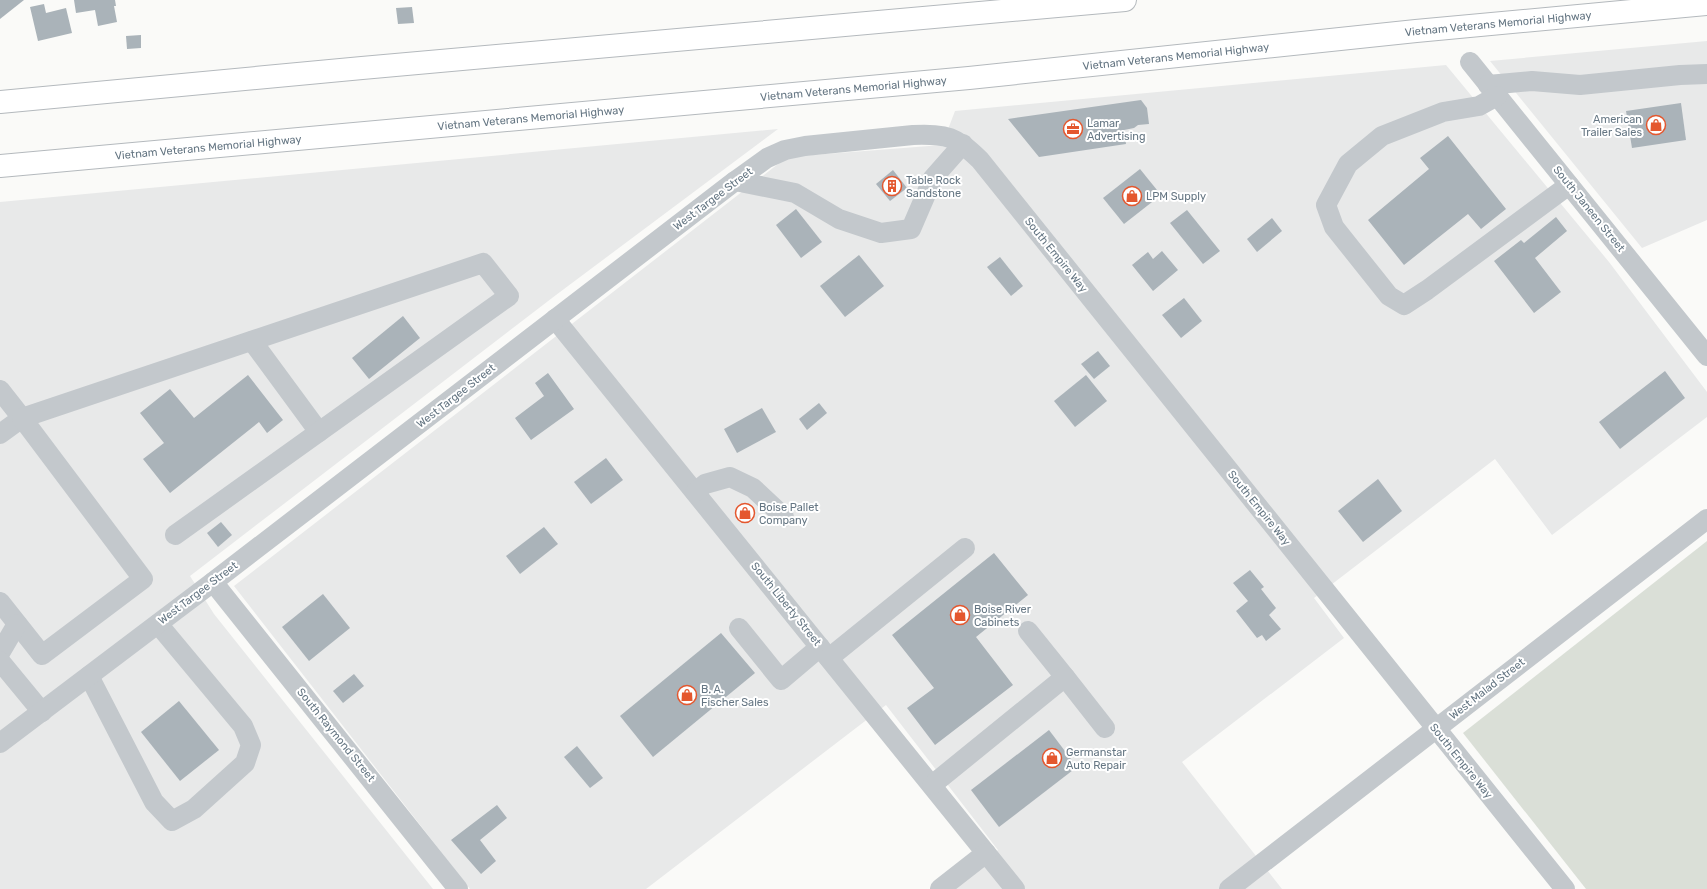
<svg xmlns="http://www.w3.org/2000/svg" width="1707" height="889" viewBox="0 0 1707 889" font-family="Rubik,sans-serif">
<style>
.built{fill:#e8e9e9}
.green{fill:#dadfd7}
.building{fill:#aab3b9}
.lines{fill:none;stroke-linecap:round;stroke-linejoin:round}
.highway-casing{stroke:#b4b9bd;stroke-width:24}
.minor{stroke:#c3c8cc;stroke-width:20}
.highway{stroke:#fff;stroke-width:22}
.labels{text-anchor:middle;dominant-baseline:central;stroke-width:4;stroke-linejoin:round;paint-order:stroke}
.street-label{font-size:11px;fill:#657683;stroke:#fff}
.poi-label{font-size:11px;fill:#657683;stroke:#fff;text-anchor:start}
</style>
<rect width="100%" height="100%" fill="#fafaf8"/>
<!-- built -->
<g class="built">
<polygon points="1707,41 1707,220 1642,248 1490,61"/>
<polygon points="1446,65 1609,262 1707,392 1707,417 1552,535 1495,459 1314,598 1344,638 1182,762 1282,889 950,889 998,850 886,705 646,889 470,889 234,586 787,157 942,145 955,111"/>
<polygon points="778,129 556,295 190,576 214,614 433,889 0,889 0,202"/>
</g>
<!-- green -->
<polygon class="green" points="1707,541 1707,889 1586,889 1463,733"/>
<!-- building -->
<g class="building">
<polygon points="0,0 24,0 0,19"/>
<polygon points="74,0 115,0 116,6 114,6 117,22 98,26 95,10 76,13"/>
<polygon points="44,4 46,13 66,8 72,33 38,41 30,7"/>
<polygon points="412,7 414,23 398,24 396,8"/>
<polygon points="141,35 141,48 127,49 126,36"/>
<polygon points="1141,100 1147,108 1149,124 1138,125 1134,128 1124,130 1126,144 1039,157 1008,119"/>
<polygon points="1681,103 1686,140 1632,148 1626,111"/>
<polygon points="1448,136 1506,209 1481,229 1468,214 1404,265 1368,220 1429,169 1420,158"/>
<polygon points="1140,169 1161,195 1124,224 1103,198"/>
<polygon points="893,170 907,188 890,201 876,184"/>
<polygon points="796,209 822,242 801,258 776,225"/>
<polygon points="1187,210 1220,251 1203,264 1170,223"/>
<polygon points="1556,217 1567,231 1535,258 1561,292 1534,313 1494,261 1521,240 1524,243"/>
<polygon points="1272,218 1282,231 1257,252 1247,239"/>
<polygon points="1162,251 1178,270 1153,291 1132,265 1148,252 1153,259"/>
<polygon points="859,255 884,286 845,317 820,286"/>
<polygon points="1000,257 1023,286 1011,296 987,267"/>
<polygon points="1184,298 1202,321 1181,338 1162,315"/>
<polygon points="403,316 420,338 369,379 352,358"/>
<polygon points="1098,351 1110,366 1094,379 1081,364"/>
<polygon points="1665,371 1685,398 1620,449 1599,422"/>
<polygon points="548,373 574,409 531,440 515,418 544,396 535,383"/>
<polygon points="248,375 283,420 267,433 259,422 170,493 143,459 164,443 140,413 170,389 194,418"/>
<polygon points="1086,375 1107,401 1075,427 1054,401"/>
<polygon points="819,403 827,413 807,430 799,419"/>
<polygon points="762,408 776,432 737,453 724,429"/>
<polygon points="606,458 623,480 591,504 574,482"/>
<polygon points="1378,479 1402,511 1363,542 1338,511"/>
<polygon points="221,522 232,535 218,547 207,533"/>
<polygon points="544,527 558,544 520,574 506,556"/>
<polygon points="994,553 1028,595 976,637 1013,685 935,745 907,708 934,688 892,635"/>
<polygon points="1250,570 1264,587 1261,589 1276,608 1269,615 1281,629 1266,641 1262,635 1257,638 1236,611 1248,601 1233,583"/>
<polygon points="323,594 350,628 309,661 282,627"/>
<polygon points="721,633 755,673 653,757 620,716"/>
<polygon points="354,674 364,686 343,703 333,691"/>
<polygon points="179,701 219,750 180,781 141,732"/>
<polygon points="1049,730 1077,767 999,827 971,790"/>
<polygon points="577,746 603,778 590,788 564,757"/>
<polygon points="497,805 507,818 480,840 496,861 481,874 451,840"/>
</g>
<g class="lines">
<defs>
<g id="highway">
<polyline points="0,102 362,68 1125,0"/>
<path id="s1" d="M 0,166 L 969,78 L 1416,31 L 1707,4"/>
</g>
</defs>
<!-- highway casing -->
<use href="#highway" class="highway-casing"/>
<!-- minor -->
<g class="minor">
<polyline points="1470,62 1707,356"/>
<polyline points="1488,85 1532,81 1580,85 1680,75 1707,74"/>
<polyline points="1497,96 1479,106 1443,112 1382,136 1348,164 1326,205 1334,227 1389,296 1404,305 1427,290 1569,185"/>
<polyline points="735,181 795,193 839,219 881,233 911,229 933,178 963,144"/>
<polyline points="555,319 1015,889"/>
<polyline points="252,341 319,432"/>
<polyline points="0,390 22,418 0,434"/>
<polyline points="695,492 705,484 730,477 753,488 784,517"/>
<polyline points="213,582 458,889"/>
<polyline points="0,602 42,655 143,579 22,418 483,263 509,296 175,535"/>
<polyline points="739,628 781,680 820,647"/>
<polyline points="1028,631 1065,677"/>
<polyline points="0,653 17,624"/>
<polyline points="829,658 965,548"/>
<polyline points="0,661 42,712"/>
<polyline points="89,676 154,802 172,821 194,809 245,763 251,745 243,726 158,624"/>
<path d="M 0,743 L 213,582 L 735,181 L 767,158 L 785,150 L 805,146 L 913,135 C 948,134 955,136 980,160 L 1565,889"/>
<polyline points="932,785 1065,677 1105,728"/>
<polyline points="940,889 986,853"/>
<polyline points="1229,889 1707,519"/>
</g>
<!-- highway -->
<use href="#highway" class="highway"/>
</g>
<!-- icons -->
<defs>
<symbol id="shop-ring" viewBox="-11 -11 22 22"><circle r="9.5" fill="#fff" stroke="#e4572e" stroke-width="1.5"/><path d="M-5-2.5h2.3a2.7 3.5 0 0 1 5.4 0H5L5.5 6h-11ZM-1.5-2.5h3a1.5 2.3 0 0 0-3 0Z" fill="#e4572e"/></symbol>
<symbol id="office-ring" viewBox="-11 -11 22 22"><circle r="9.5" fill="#fff" stroke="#e4572e" stroke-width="1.5"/><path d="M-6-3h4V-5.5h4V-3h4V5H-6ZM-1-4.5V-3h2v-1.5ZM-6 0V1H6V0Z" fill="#e4572e"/></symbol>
<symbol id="building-ring" viewBox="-11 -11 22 22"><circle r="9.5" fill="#fff" stroke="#e4572e" stroke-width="1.5"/><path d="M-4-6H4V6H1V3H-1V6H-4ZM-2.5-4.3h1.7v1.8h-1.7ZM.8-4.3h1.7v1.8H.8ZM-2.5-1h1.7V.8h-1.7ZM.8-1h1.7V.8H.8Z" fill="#e4572e"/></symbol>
</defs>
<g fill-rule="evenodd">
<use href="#shop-ring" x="1645" y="114" width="22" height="22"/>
<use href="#office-ring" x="1062" y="118" width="22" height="22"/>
<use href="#building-ring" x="881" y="175" width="22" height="22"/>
<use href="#shop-ring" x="1121" y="185" width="22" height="22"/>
<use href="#shop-ring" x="734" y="502" width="22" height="22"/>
<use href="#shop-ring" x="949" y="604" width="22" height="22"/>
<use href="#shop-ring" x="676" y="684" width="22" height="22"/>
<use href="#shop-ring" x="1041" y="747" width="22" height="22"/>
</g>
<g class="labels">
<!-- street labels -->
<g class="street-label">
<text stroke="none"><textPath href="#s1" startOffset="1505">Vietnam Veterans Memorial Highway</textPath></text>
<text stroke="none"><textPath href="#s1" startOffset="1181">Vietnam Veterans Memorial Highway</textPath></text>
<text stroke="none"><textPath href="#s1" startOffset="857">Vietnam Veterans Memorial Highway</textPath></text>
<text stroke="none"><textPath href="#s1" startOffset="533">Vietnam Veterans Memorial Highway</textPath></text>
<text stroke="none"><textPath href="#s1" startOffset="209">Vietnam Veterans Memorial Highway</textPath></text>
<text transform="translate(713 199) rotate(-37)">West Targee Street</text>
<text transform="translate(1589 209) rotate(51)">South Janeen Street</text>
<text transform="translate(1056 255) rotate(51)">South Empire Way</text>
<text transform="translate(456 396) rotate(-38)">West Targee Street</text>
<text transform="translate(1259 508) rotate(51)">South Empire Way</text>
<text transform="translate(198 593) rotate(-37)">West Targee Street</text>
<text transform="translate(786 604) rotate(51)">South Liberty Street</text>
<text transform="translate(1487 689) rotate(-38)">West Malad Street</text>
<text transform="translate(336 735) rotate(51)">South Raymond Street</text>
<text transform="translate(1461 761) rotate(51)">South Empire Way</text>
</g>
<!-- poi labels -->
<g class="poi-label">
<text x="1642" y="119" text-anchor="end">American<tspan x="1642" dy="13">Trailer Sales</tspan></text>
<text x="1087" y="123">Lamar<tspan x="1087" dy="13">Advertising</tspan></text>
<text x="906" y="180">Table Rock<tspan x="906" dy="13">Sandstone</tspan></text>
<text x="1146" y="196">LPM Supply</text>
<text x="759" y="507">Boise Pallet<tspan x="759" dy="13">Company</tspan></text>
<text x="974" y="609">Boise River<tspan x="974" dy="13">Cabinets</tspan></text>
<text x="701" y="689">B. A.<tspan x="701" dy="13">Fischer Sales</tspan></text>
<text x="1066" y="752">Germanstar<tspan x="1066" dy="13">Auto Repair</tspan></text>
</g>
</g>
</svg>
